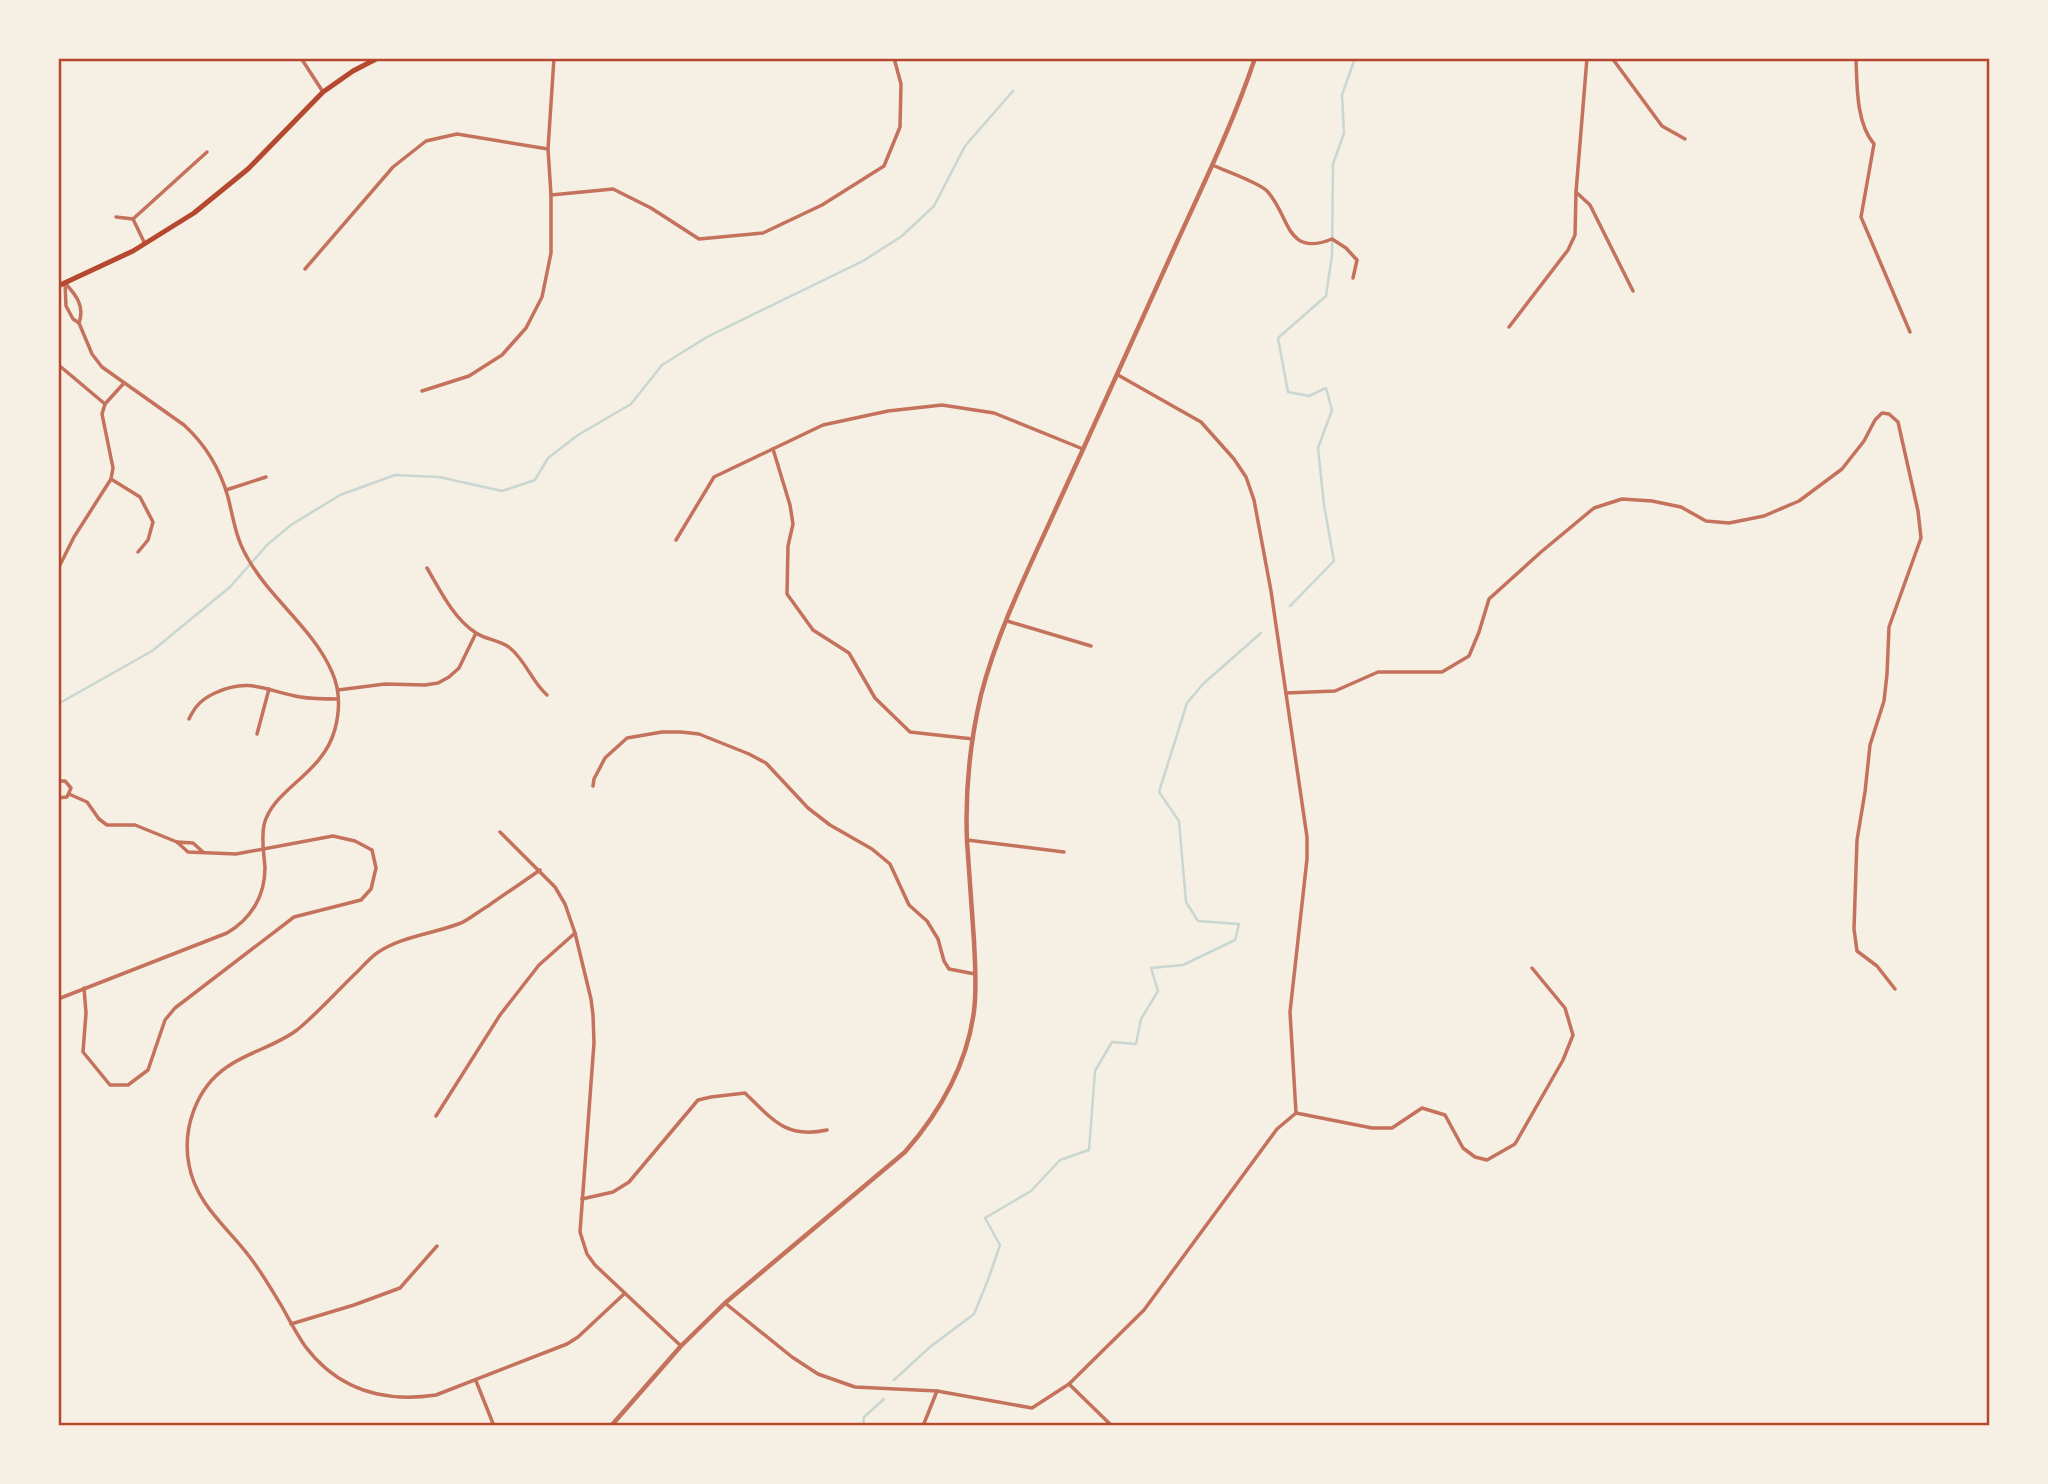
<svg xmlns="http://www.w3.org/2000/svg" width="2048" height="1484" viewBox="0 0 2048 1484" font-family="'IBM Plex Sans',sans-serif">
<style>
.lines{fill:none;stroke-linecap:round;stroke-linejoin:round}
.stream{stroke:#c9d6d2;stroke-width:2.5}
.minor{stroke:#c5725c;stroke-width:3.5}
.tertiary{stroke:#c5725c;stroke-width:4.5}
.secondary{stroke:#b5482f;stroke-width:5}
.neatline{fill:none;stroke:#b5482f;stroke-width:2.5}
</style>
<rect width="100%" height="100%" fill="#f6efe4"/>
<g class="lines">
<!-- stream -->
<g class="stream">
<polyline points="1290,606 1334,561 1324,505 1318,448 1332,410 1326,388 1309,396 1288,392 1278,338 1326,296 1332,255 1333,164 1344,133 1342,95 1355,58"/>
<polyline points="58,704 152,651 230,587 268,544 291,525 340,495 395,475 439,477 502,491 535,480 548,458 578,435 631,404 662,365 707,337 863,261 902,236 934,206 965,146 1013,91"/>
<polyline points="894,1380 930,1347 974,1314 988,1280 1000,1245 985,1218 1031,1191 1060,1160 1089,1150 1095,1071 1112,1042 1136,1044 1141,1019 1158,991 1151,968 1183,965 1235,940 1239,924 1198,921 1186,902 1179,821 1159,792 1187,703 1203,684 1261,633"/>
<polyline points="863,1426 864,1417 884,1399"/>
</g>
<!-- minor -->
<g class="minor">
<polyline points="301,58 323,92"/>
<polyline points="1612,58 1662,126 1685,139"/>
<path d="M 1856,58 C 1857,85 1856,123 1874,144 L 1861,217 L 1910,332"/>
<path d="M 1212,165 C 1224,170 1260,183 1267,191 C 1290,215 1285,258 1332,239 L 1346,248 L 1357,260 L 1353,278"/>
<polyline points="1576,192 1590,205 1633,291"/>
<polyline points="551,195 613,189 651,208 699,239 763,233 822,205 884,166 900,127 901,84 894,58"/>
<polyline points="116,217 133,219 207,152"/>
<polyline points="133,219 145,244"/>
<polyline points="305,269 393,167 426,141 457,134 548,149"/>
<path d="M 65,283 C 76,295 85,306 79,323"/>
<polyline points="1509,327 1568,250 1575,235 1576,192 1587,58"/>
<polyline points="58,367 61,367 105,404"/>
<polyline points="1118,375 1201,422 1234,459 1246,477 1254,500 1271,591 1307,837 1307,859 1290,1012 1296,1113"/>
<polyline points="422,391 469,376 502,355 526,328 542,297 551,253 551,195 548,149 554,58"/>
<polyline points="773,449 790,505 793,524 788,546 787,594 813,630 849,653 875,698 910,732 973,739"/>
<polyline points="111,479 140,497 153,522 148,540 138,552"/>
<polyline points="226,490 266,477"/>
<polyline points="676,540 714,477 823,425 888,411 942,405 994,413 1083,449"/>
<path d="M 427,568 C 440,590 453,618 476,633 C 487,640 500,640 510,648 C 526,661 532,682 547,695"/>
<polyline points="58,569 74,537 111,479 113,468 102,414 105,404 124,383"/>
<polyline points="1007,621 1091,646"/>
<polyline points="338,690 385,684 425,685 438,683 449,677 459,668 476,633"/>
<polyline points="1286,693 1335,691 1378,672 1442,672 1469,656 1479,632 1489,599 1541,552 1594,508 1622,499 1652,501 1681,507 1706,521 1729,523 1764,516 1799,501 1842,469 1864,441 1875,420 1882,413 1889,414 1898,422 1918,511 1921,538 1889,627 1887,674 1884,701 1870,745 1865,792 1857,840 1854,929 1857,951 1877,966 1895,989"/>
<path d="M 189,719 C 195,706 202,699 215,693 C 250,677 266,691 300,697 C 313,699 325,699 338,699"/>
<polyline points="257,734 269,689"/>
<polyline points="58,781 65,781 71,788 67,797 58,798"/>
<polyline points="593,786 594,779 605,758 627,738 662,732 681,732 699,734 749,754 766,763 808,808 830,825 872,849 890,864 909,905 927,921 938,939 944,961 949,969 975,974"/>
<polyline points="69,794 87,802 99,819 107,825 135,825 177,842 193,843 203,852"/>
<polyline points="500,832 555,887 565,904 575,933 591,999 593,1015 594,1043 580,1232 587,1254 595,1265 681,1346"/>
<polyline points="967,840 1064,852"/>
<path d="M 540,870 C 523,882 505,894 488,906 C 479,911 470,919 461,923 C 433,934 402,936 377,953 C 370,958 364,965 358,971 C 338,990 318,1013 297,1030 C 276,1046 248,1052 227,1067 C 196,1088 182,1129 189,1165 C 196,1204 227,1227 249,1256 C 261,1271 271,1289 281,1305 C 289,1319 296,1333 305,1346 C 338,1390 383,1403 436,1395 L 567,1344 L 578,1337 L 624,1294"/>
<polyline points="84,988 86,1013 83,1052 110,1085 128,1085 148,1070 165,1020 175,1008 294,917 361,900 371,889 376,868 372,850 355,841 333,836 236,854 188,852 177,842"/>
<path d="M 58,999 L 227,933 C 251,919 265,896 265,868 C 264,853 261,840 264,825 C 272,789 323,775 335,729 C 340,710 340,690 332,672 C 313,628 270,599 247,557 C 236,539 233,517 228,497 C 220,469 206,445 184,425 L 102,367 L 92,354 L 79,323 L 73,319 L 66,306 L 65,283"/>
<polyline points="436,1116 500,1015 539,965 575,933"/>
<path d="M 582,1199 L 613,1192 L 629,1182 L 698,1100 L 711,1097 L 745,1093 C 773,1120 786,1139 827,1130"/>
<polyline points="725,1303 792,1357 818,1374 855,1387 937,1391 1032,1408 1069,1384 1144,1310 1277,1129 1296,1113 1372,1128 1392,1128 1422,1108 1445,1115 1463,1148 1475,1157 1487,1160 1515,1144 1563,1060 1573,1035 1565,1008 1532,968"/>
<polyline points="291,1324 354,1305 400,1288 437,1246"/>
<polyline points="476,1381 494,1426"/>
<polyline points="1069,1384 1112,1426"/>
<polyline points="923,1426 937,1391"/>
</g>
<!-- tertiary -->
<path class="tertiary" d="M 611,1426 L 681,1346 L 725,1303 L 905,1152 C 940,1112 967,1065 974,1011 C 977,988 975,964 974,941 C 972,908 969,874 967,841 C 965,793 970,742 981,695 C 998,629 1030,566 1058,504 C 1098,417 1137,330 1177,242 C 1205,181 1234,121 1255,58"/>
<!-- secondary -->
<polyline class="secondary" points="58,286 133,251 194,213 248,169 323,92 353,71 378,58"/>
</g>
<!-- border -->
<rect width="2048" height="1484" fill="none" stroke="#f6efe4" stroke-width="119"/>
<rect x="60" y="60" width="1928" height="1364" class="neatline"/>
</svg>
